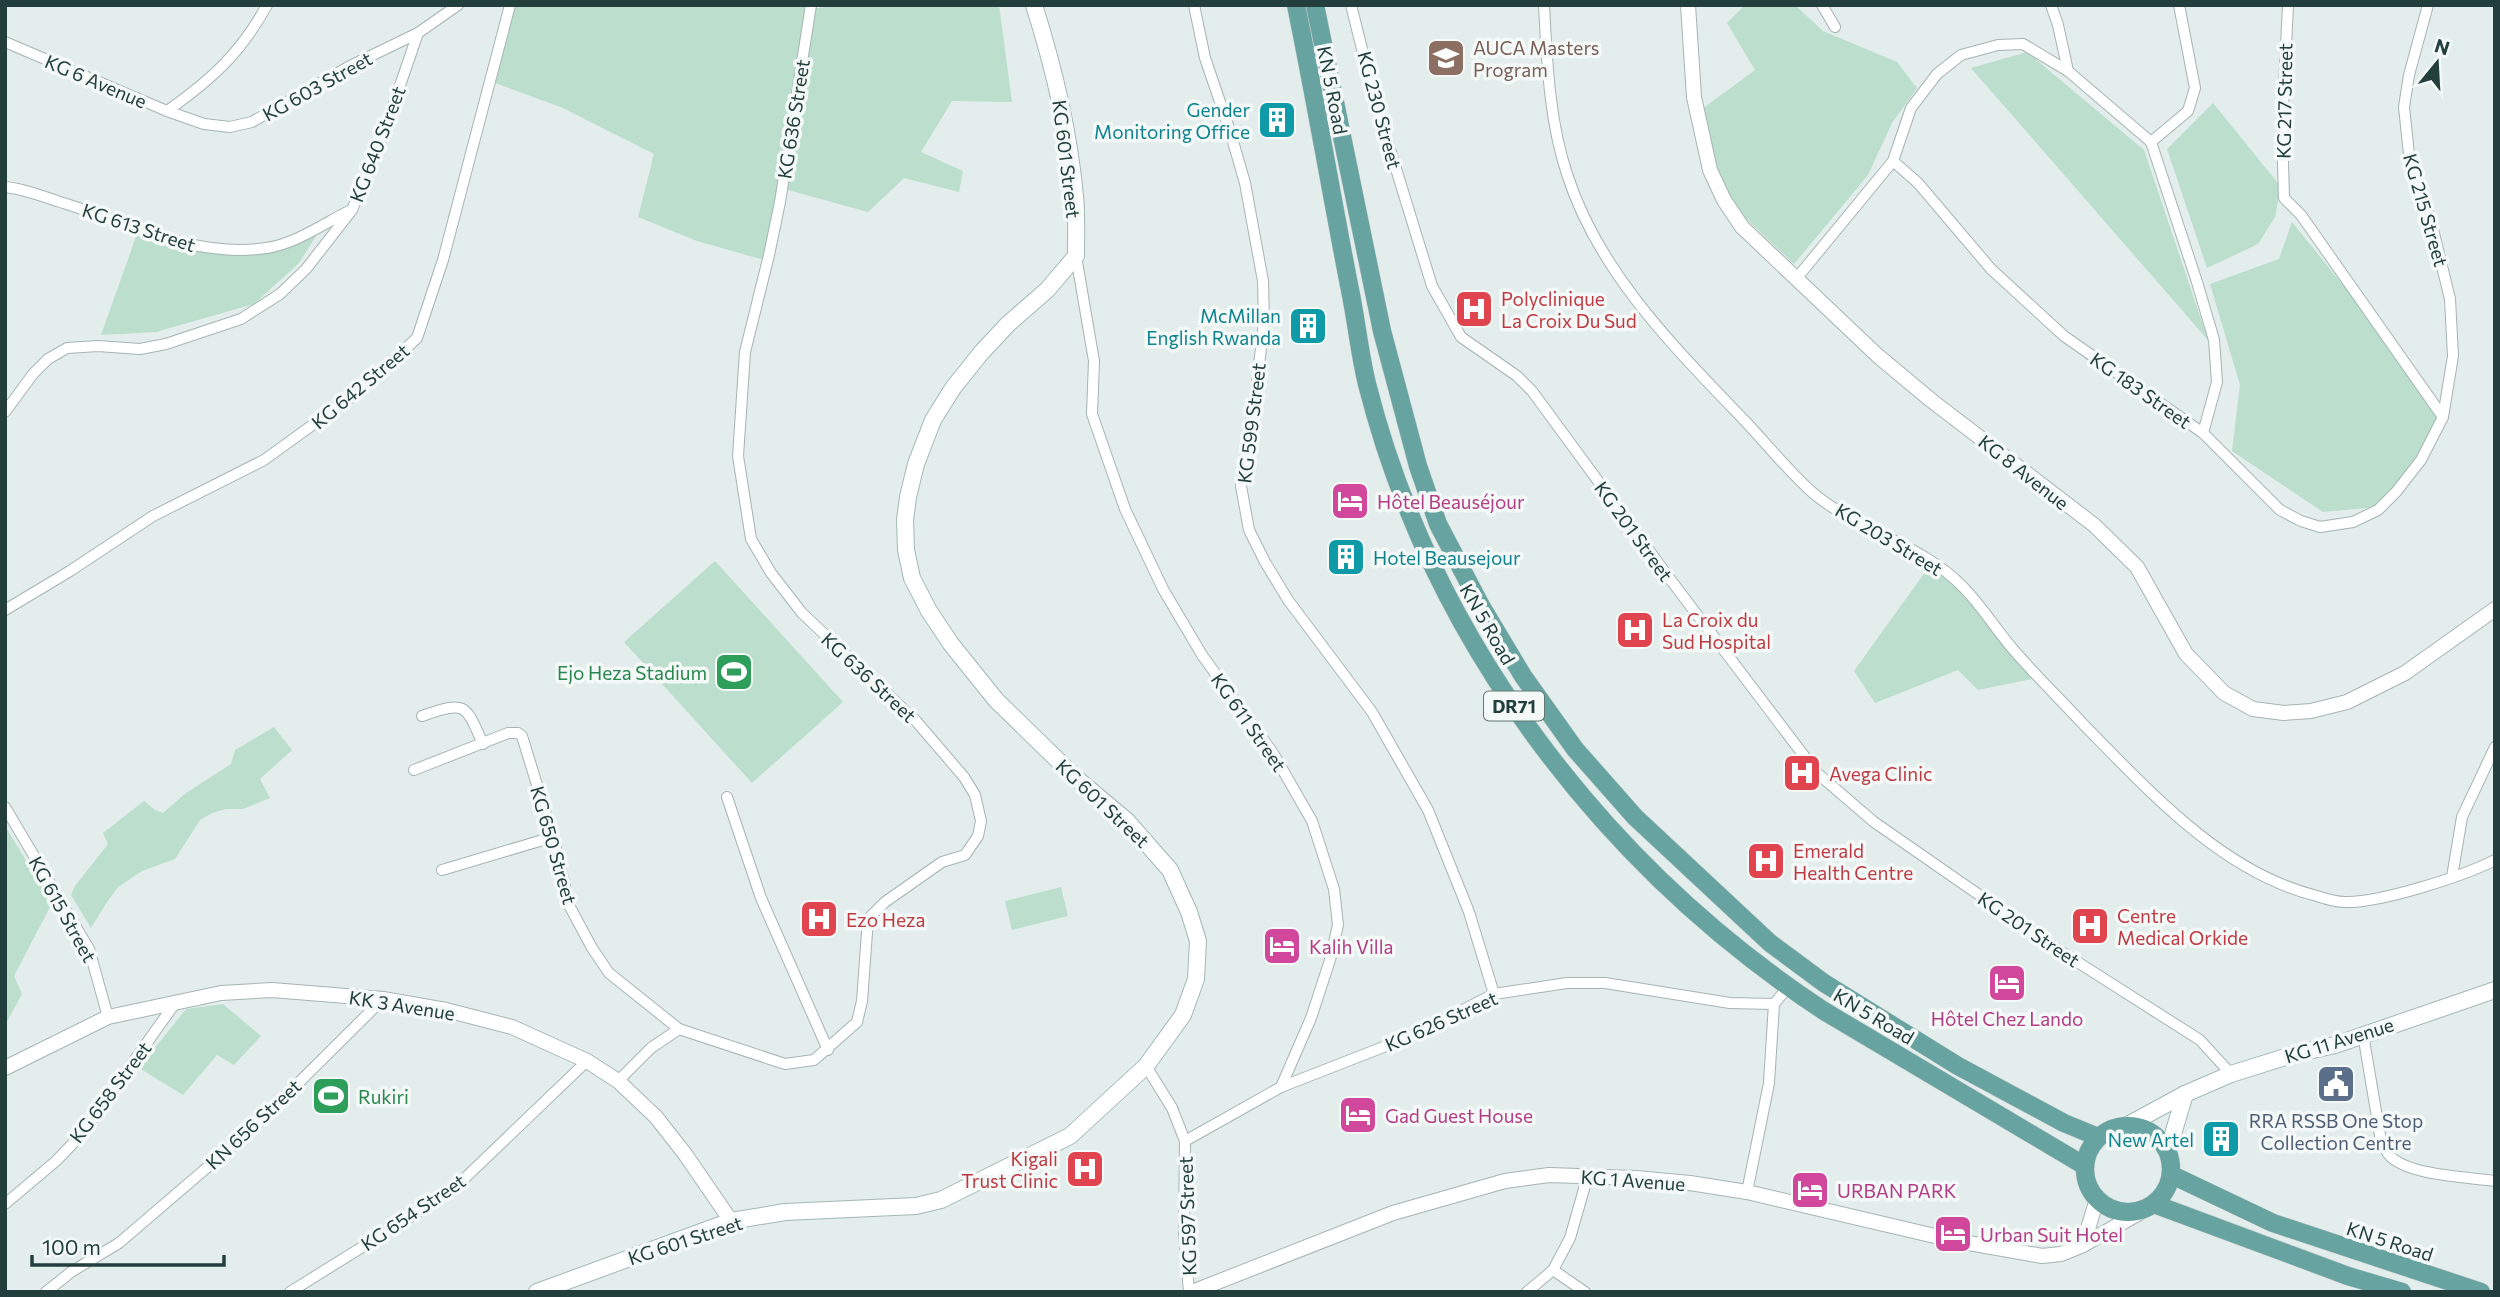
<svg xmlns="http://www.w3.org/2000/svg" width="2500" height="1297" viewBox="0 0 2500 1297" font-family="Commissioner,sans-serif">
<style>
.green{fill:#bcdecc}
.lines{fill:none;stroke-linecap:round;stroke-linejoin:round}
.minor-casing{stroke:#a5b5b3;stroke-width:12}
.tertiary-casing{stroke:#a5b5b3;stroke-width:16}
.secondary-casing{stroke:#a1b9b5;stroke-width:18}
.primary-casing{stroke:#c1c9c9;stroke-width:19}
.minor{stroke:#fff;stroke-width:10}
.tertiary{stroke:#fff;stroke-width:14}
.secondary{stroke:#fff;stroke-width:16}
.primary{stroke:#67a3a0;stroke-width:18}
.labels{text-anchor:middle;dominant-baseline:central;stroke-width:7;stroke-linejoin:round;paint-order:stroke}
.shield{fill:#f4f9f8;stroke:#617775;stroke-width:2}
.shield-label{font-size:18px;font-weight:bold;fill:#223f3d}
.education-label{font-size:19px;fill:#785e54;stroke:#f4f9f8;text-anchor:start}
.street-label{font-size:19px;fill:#223f3d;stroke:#f4f9f8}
.culture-label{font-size:19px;fill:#0d838f;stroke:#f4f9f8;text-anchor:end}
.health-label{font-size:19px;fill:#be3a42;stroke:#f4f9f8;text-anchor:start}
.hotel-label{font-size:19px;fill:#b23c85;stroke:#f4f9f8;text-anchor:start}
.leisure-label{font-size:19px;fill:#27864d;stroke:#f4f9f8;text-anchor:end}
.service-label{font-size:19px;fill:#4e5e75;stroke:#f4f9f8}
</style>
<rect width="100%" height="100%" fill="#e3edeb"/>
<!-- green -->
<g class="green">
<polygon points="510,5 801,5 818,8 839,5 999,5 1012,102 952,101 921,152 963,171 959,192 904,178 868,212 777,187 764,260 697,241 638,217 654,154 563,108 490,81"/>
<polygon points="1745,5 1795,5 1823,31 1897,62 1917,88 1892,123 1868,175 1794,264 1736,209 1708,166 1702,109 1755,70 1727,23"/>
<polygon points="2027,52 2144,150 2208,340 1971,68"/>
<polygon points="2213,103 2281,187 2275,217 2258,244 2207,268 2167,149"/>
<polygon points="2292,222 2444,410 2388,506 2323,512 2232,451 2240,385 2210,284 2279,259"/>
<path d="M 318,233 L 299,263 L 254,304 L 156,332 L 101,335 L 137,234 C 175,246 215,259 255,255 C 277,253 298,242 318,233 Z"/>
<polygon points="715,561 843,702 752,783 624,642"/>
<polygon points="1928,568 1957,586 2032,679 1978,690 1958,670 1875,703 1854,671"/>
<polygon points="274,727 292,750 260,779 270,798 243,809 226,809 212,813 200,820 175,859 142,871 118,887 107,902 91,928 71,895 75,886 108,844 103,833 144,801 155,810 163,813 186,793 231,764 235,750"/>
<polygon points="5,826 52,903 14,976 22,994 5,1025"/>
<polygon points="1061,887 1068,916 1012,930 1005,901"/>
<polygon points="223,1004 261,1036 234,1065 217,1055 183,1095 139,1068 186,1009"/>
</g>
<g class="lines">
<defs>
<g id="minor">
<polyline points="1194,5 1205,58 1230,131 1245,183 1263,281 1264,322 1257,382 1241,486 1249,530 1265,562 1288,600 1372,712 1428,810 1469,912 1494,994"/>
<polyline points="1351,5 1374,97 1432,286 1461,337 1517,376 1532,391 1670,579 1817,773 1874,822 2057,949 2200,1040 2231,1074"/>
<path d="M 1544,5 C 1547,61 1549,120 1567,174 C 1598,272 1675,348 1744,420 C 1767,444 1788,471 1813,493 C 1858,531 1922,544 1963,587 C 1981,605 1995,628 2012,648 C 2035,675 2061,700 2085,726 C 2151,793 2223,873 2317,896 C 2326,899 2336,902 2345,902 C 2380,903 2464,876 2495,860"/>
<polyline points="1822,5 1835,27"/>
<polyline points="2051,5 2058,25 2068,71"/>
<polyline points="2288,5 2282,128 2284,198 2301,215 2443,417"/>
<path d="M 5,42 L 167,111 C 211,80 241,53 267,5"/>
<polyline points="167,111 204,124 230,127 252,122 350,66 418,33 458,5"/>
<polyline points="2151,142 2197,282 2214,340 2217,382 2203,433"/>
<polyline points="2151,142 2188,111 2195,88 2179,5"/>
<polyline points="1893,161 1918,183 1991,269 2064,336 2203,433 2280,510 2301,521 2320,527 2353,522 2378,510 2396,492 2421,460 2443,417 2453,356 2450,299 2431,221 2410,164 2404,107 2409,75 2428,5"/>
<path d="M 5,187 C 23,189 40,195 57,201 C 124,221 194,259 266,248 C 295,244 323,224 349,211"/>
<polyline points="1076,256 1094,361 1092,414 1125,509 1163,589 1202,655 1273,753 1312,821 1334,889 1338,925 1330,960 1311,1018 1281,1087 1185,1141"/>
<polyline points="1796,279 1893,161 1911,108 1937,74 1961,55 1998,45 2023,44 2068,71 2151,142"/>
<polyline points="5,412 33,374 48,359 67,348 98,346 140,349 166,344 241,319 280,294 306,269 352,210 382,138 418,33"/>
<polyline points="5,610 70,571 153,516 264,460 361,390 417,338 443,260 510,5"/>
<path d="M 422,716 C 466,701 465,703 483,744"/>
<polyline points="414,770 508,733 518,733 522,736 553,837 570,907 592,948 609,973 679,1029"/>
<polyline points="727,797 761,898 828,1050"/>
<polyline points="5,807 89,949 108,1017"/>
<polyline points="442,870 553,837"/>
<polyline points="2452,877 2462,817 2495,747"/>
<path d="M 2363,1034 L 2381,1141 C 2384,1145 2386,1152 2389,1155 C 2408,1176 2468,1177 2495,1181"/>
<polyline points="1146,1066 1172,1108 1185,1141 1184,1233 1189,1292"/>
<polyline points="618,1081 651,1048 679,1029 785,1064 814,1060 857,1022 862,1001 868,919 885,902 942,862 965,855 978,836 981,821 975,795 964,777 916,721 802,613 771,573 751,539 738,456 745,352 769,255 780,202 811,5"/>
<polyline points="1281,1087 1409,1037 1494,994 1567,983 1605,983 1730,1003 1774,1004"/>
<polyline points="1747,1192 1769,1083 1774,1004 1788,987"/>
<polyline points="5,1204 56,1161 81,1135 176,1002"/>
<polyline points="1553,1270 1585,1292"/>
<polyline points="46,1292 71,1272 119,1243 252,1129 383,999"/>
<polyline points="290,1292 428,1206 465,1178 587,1061"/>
<polyline points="1527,1292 1553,1270 1570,1238 1588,1175"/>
</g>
<g id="tertiary">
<polyline points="1688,5 1694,97 1710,170 1724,200 1742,227 1878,356 1932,401 2094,525 2137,567 2186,654 2224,693 2253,709 2284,713 2311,711 2347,702 2405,673 2495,609"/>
<polyline points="5,1068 108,1017 221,993 272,990 383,999 446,1010 512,1027 587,1061 618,1081 656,1117 685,1154 731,1221"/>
<polyline points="2083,1245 2097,1199"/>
<polyline points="1192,1292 1393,1213 1505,1181 1549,1175 1636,1178 1690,1183 1747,1192 1952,1240 2042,1256 2061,1254 2083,1245 2146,1209"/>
</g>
<g id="secondary">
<polyline points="2126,1126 2185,1094 2231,1074 2295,1054 2335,1045 2495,990"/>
<polyline points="2168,1151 2185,1094"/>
<path d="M 537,1292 L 731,1221 L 785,1212 L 916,1206 L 941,1200 L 1070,1136 L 1146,1066 L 1183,1015 L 1196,979 L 1198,941 L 1189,912 L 1170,870 L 1127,821 L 1076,778 L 996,700 L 951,644 L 929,611 L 912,578 L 906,550 L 905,520 L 908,497 L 916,464 L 933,420 L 953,388 L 981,353 L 1008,324 L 1047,290 L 1076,256 C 1076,236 1077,216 1075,196 C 1069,131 1054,68 1034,5"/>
</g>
<g id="primary">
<path d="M 1296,5 C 1315,98 1331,192 1349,285 C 1356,317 1359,351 1367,384 C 1432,641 1604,866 1824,1011 L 2085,1166"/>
<polyline points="1315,5 1382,331 1418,466 1438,524 1481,606 1523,676 1575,749 1635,817 1770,943 1824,983 1958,1066 2064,1123 2098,1137"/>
<circle cx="2128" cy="1169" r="43"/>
<polyline points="2172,1175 2273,1223 2481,1292"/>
<polyline points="2154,1204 2348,1276 2402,1292"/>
</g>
</defs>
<!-- minor casing -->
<use href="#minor" class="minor-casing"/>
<!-- tertiary casing -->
<use href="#tertiary" class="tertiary-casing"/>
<!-- secondary casing -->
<use href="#secondary" class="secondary-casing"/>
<!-- primary casing -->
<use href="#primary" class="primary-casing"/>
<!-- minor -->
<use href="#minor" class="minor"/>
<!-- tertiary -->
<use href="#tertiary" class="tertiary"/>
<!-- secondary -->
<use href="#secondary" class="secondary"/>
<!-- primary -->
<use href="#primary" class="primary"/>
</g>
<!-- icons -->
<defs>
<symbol id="university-square" viewBox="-11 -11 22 22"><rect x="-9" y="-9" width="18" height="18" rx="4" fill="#8d6e63" stroke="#f4f9f8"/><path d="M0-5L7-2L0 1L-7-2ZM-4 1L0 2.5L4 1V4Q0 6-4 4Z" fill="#fff"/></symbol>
<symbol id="building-square" viewBox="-11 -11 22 22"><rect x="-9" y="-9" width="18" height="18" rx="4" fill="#0f9aa8" stroke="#f4f9f8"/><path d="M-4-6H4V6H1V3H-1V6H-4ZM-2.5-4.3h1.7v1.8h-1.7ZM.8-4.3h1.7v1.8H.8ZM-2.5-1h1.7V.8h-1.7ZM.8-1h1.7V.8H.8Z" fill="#fff"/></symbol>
<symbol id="hospital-square" viewBox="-11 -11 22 22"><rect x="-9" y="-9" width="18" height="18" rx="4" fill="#e0444e" stroke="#f4f9f8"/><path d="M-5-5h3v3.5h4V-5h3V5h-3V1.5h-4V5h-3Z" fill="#fff"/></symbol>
<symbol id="hotel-square" viewBox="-11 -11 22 22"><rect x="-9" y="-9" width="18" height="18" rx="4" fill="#d1479c" stroke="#f4f9f8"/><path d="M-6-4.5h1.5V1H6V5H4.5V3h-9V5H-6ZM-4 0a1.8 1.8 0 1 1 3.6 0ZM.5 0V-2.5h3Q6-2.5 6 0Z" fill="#fff"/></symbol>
<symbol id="stadium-square" viewBox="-11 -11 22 22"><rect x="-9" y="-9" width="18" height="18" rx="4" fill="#2e9e5b" stroke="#f4f9f8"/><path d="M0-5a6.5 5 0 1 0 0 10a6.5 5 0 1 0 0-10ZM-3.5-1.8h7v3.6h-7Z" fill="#fff"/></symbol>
<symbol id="civic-square" viewBox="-11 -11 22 22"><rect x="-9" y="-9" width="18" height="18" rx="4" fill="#5c6f8a" stroke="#f4f9f8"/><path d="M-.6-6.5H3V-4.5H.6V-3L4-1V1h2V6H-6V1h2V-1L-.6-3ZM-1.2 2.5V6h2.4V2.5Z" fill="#fff"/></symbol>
</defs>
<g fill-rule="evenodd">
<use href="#university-square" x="1424" y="36" width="44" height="44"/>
<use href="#building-square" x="1255" y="98" width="44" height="44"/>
<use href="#hospital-square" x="1452" y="287" width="44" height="44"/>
<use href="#building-square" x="1286" y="304" width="44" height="44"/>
<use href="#hotel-square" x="1328" y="479" width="44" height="44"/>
<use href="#building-square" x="1324" y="535" width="44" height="44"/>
<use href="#hospital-square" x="1613" y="608" width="44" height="44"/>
<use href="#stadium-square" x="712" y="650" width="44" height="44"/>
<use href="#hospital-square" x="1780" y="751" width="44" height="44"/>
<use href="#hospital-square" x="1744" y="839" width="44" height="44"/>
<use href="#hospital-square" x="797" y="897" width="44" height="44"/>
<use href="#hospital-square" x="2068" y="904" width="44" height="44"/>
<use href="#hotel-square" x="1260" y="924" width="44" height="44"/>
<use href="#hotel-square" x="1985" y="961" width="44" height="44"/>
<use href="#civic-square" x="2314" y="1062" width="44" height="44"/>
<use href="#stadium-square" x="309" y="1074" width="44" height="44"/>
<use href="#hotel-square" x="1336" y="1093" width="44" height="44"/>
<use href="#building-square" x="2199" y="1117" width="44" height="44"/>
<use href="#hospital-square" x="1063" y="1147" width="44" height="44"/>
<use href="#hotel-square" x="1788" y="1168" width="44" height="44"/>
<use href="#hotel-square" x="1931" y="1212" width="44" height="44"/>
</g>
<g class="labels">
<!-- shield labels -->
<rect class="shield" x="1484" y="691.5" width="60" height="29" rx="5"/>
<g class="shield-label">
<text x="1514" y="706">DR71</text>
</g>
<!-- education labels -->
<g class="education-label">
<text x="1473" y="47">AUCA Masters<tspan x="1473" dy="22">Program</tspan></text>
</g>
<!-- street labels -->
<g class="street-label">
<text transform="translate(96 81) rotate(23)">KG 6 Avenue</text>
<text transform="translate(317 86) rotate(-29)">KG 603 Street</text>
<text transform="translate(1333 90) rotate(79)">KN 5 Road</text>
<text transform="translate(2284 101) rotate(-89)">KG 217 Street</text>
<text transform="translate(1380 110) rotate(75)">KG 230 Street</text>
<text transform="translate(793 119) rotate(-81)">KG 636 Street</text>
<text transform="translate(377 144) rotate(-69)">KG 640 Street</text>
<text transform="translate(1067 159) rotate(83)">KG 601 Street</text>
<text transform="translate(2426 210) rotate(74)">KG 215 Street</text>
<text transform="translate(139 227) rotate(18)">KG 613 Street</text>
<text transform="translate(360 386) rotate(-40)">KG 642 Street</text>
<text transform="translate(2141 390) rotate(35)">KG 183 Street</text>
<text transform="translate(1251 423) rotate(-83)">KG 599 Street</text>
<text transform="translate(2024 472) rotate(38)">KG 8 Avenue</text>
<text transform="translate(1634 531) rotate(54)">KG 201 Street</text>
<text transform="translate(1889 539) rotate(31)">KG 203 Street</text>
<text transform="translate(1488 624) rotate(60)">KN 5 Road</text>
<text transform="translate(869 677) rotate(43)">KG 636 Street</text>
<text transform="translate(1249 722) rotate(55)">KG 611 Street</text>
<text transform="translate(1103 803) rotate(43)">KG 601 Street</text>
<text transform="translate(554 845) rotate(74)">KG 650 Street</text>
<text transform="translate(63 909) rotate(61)">KG 615 Street</text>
<text transform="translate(2029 929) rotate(34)">KG 201 Street</text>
<text transform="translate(402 1005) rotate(9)">KK 3 Avenue</text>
<text transform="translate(1874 1016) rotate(31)">KN 5 Road</text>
<text transform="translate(1441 1021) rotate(-24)">KG 626 Street</text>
<text transform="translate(2339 1040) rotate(-17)">KG 11 Avenue</text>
<text transform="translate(110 1092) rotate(-53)">KG 658 Street</text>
<text transform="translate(253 1124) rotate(-43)">KN 656 Street</text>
<text transform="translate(1633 1180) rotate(4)">KG 1 Avenue</text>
<text transform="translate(413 1212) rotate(-34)">KG 654 Street</text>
<text transform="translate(1187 1216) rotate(-92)">KG 597 Street</text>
<text transform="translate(685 1240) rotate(-18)">KG 601 Street</text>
<text transform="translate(2390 1241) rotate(18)">KN 5 Road</text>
</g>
<!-- culture labels -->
<g class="culture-label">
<text x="1250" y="109">Gender<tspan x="1250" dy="22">Monitoring Office</tspan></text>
<text x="1281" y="315">McMillan<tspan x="1281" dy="22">English Rwanda</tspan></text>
<text x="1373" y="557" text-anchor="start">Hotel Beausejour</text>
<text x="2194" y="1139">New Artel</text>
</g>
<!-- health labels -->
<g class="health-label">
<text x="1501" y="298">Polyclinique<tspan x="1501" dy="22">La Croix Du Sud</tspan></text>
<text x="1662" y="619">La Croix du<tspan x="1662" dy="22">Sud Hospital</tspan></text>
<text x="1829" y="773">Avega Clinic</text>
<text x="1793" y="850">Emerald<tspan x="1793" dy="22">Health Centre</tspan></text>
<text x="2117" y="915">Centre<tspan x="2117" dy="22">Medical Orkide</tspan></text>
<text x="846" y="919">Ezo Heza</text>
<text x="1058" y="1158" text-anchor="end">Kigali<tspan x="1058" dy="22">Trust Clinic</tspan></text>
</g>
<!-- hotel labels -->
<g class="hotel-label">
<text x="1377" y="501">Hôtel Beauséjour</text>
<text x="1309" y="946">Kalih Villa</text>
<text x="2007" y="1018" text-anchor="middle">Hôtel Chez Lando</text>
<text x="1385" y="1115">Gad Guest House</text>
<text x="1837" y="1190">URBAN PARK</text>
<text x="1980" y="1234">Urban Suit Hotel</text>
</g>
<!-- leisure labels -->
<g class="leisure-label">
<text x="707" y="672">Ejo Heza Stadium</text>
<text x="358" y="1096" text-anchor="start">Rukiri</text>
</g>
<!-- service labels -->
<g class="service-label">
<text x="2336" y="1120">RRA RSSB One Stop<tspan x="2336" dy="22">Collection Centre</tspan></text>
</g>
</g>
<!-- border -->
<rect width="2500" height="1297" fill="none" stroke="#223f3d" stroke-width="14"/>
<!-- north arrow -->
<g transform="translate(2437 63) rotate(18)" stroke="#f4f9f8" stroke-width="5" paint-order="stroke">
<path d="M0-5L12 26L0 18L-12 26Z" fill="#223f3d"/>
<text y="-10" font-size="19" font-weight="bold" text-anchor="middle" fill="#223f3d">N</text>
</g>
<!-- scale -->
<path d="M32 1255v10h192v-10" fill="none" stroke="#223f3d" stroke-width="3.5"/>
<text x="42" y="1255" font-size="21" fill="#223f3d" stroke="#f4f9f8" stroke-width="5" paint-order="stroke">100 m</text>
</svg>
